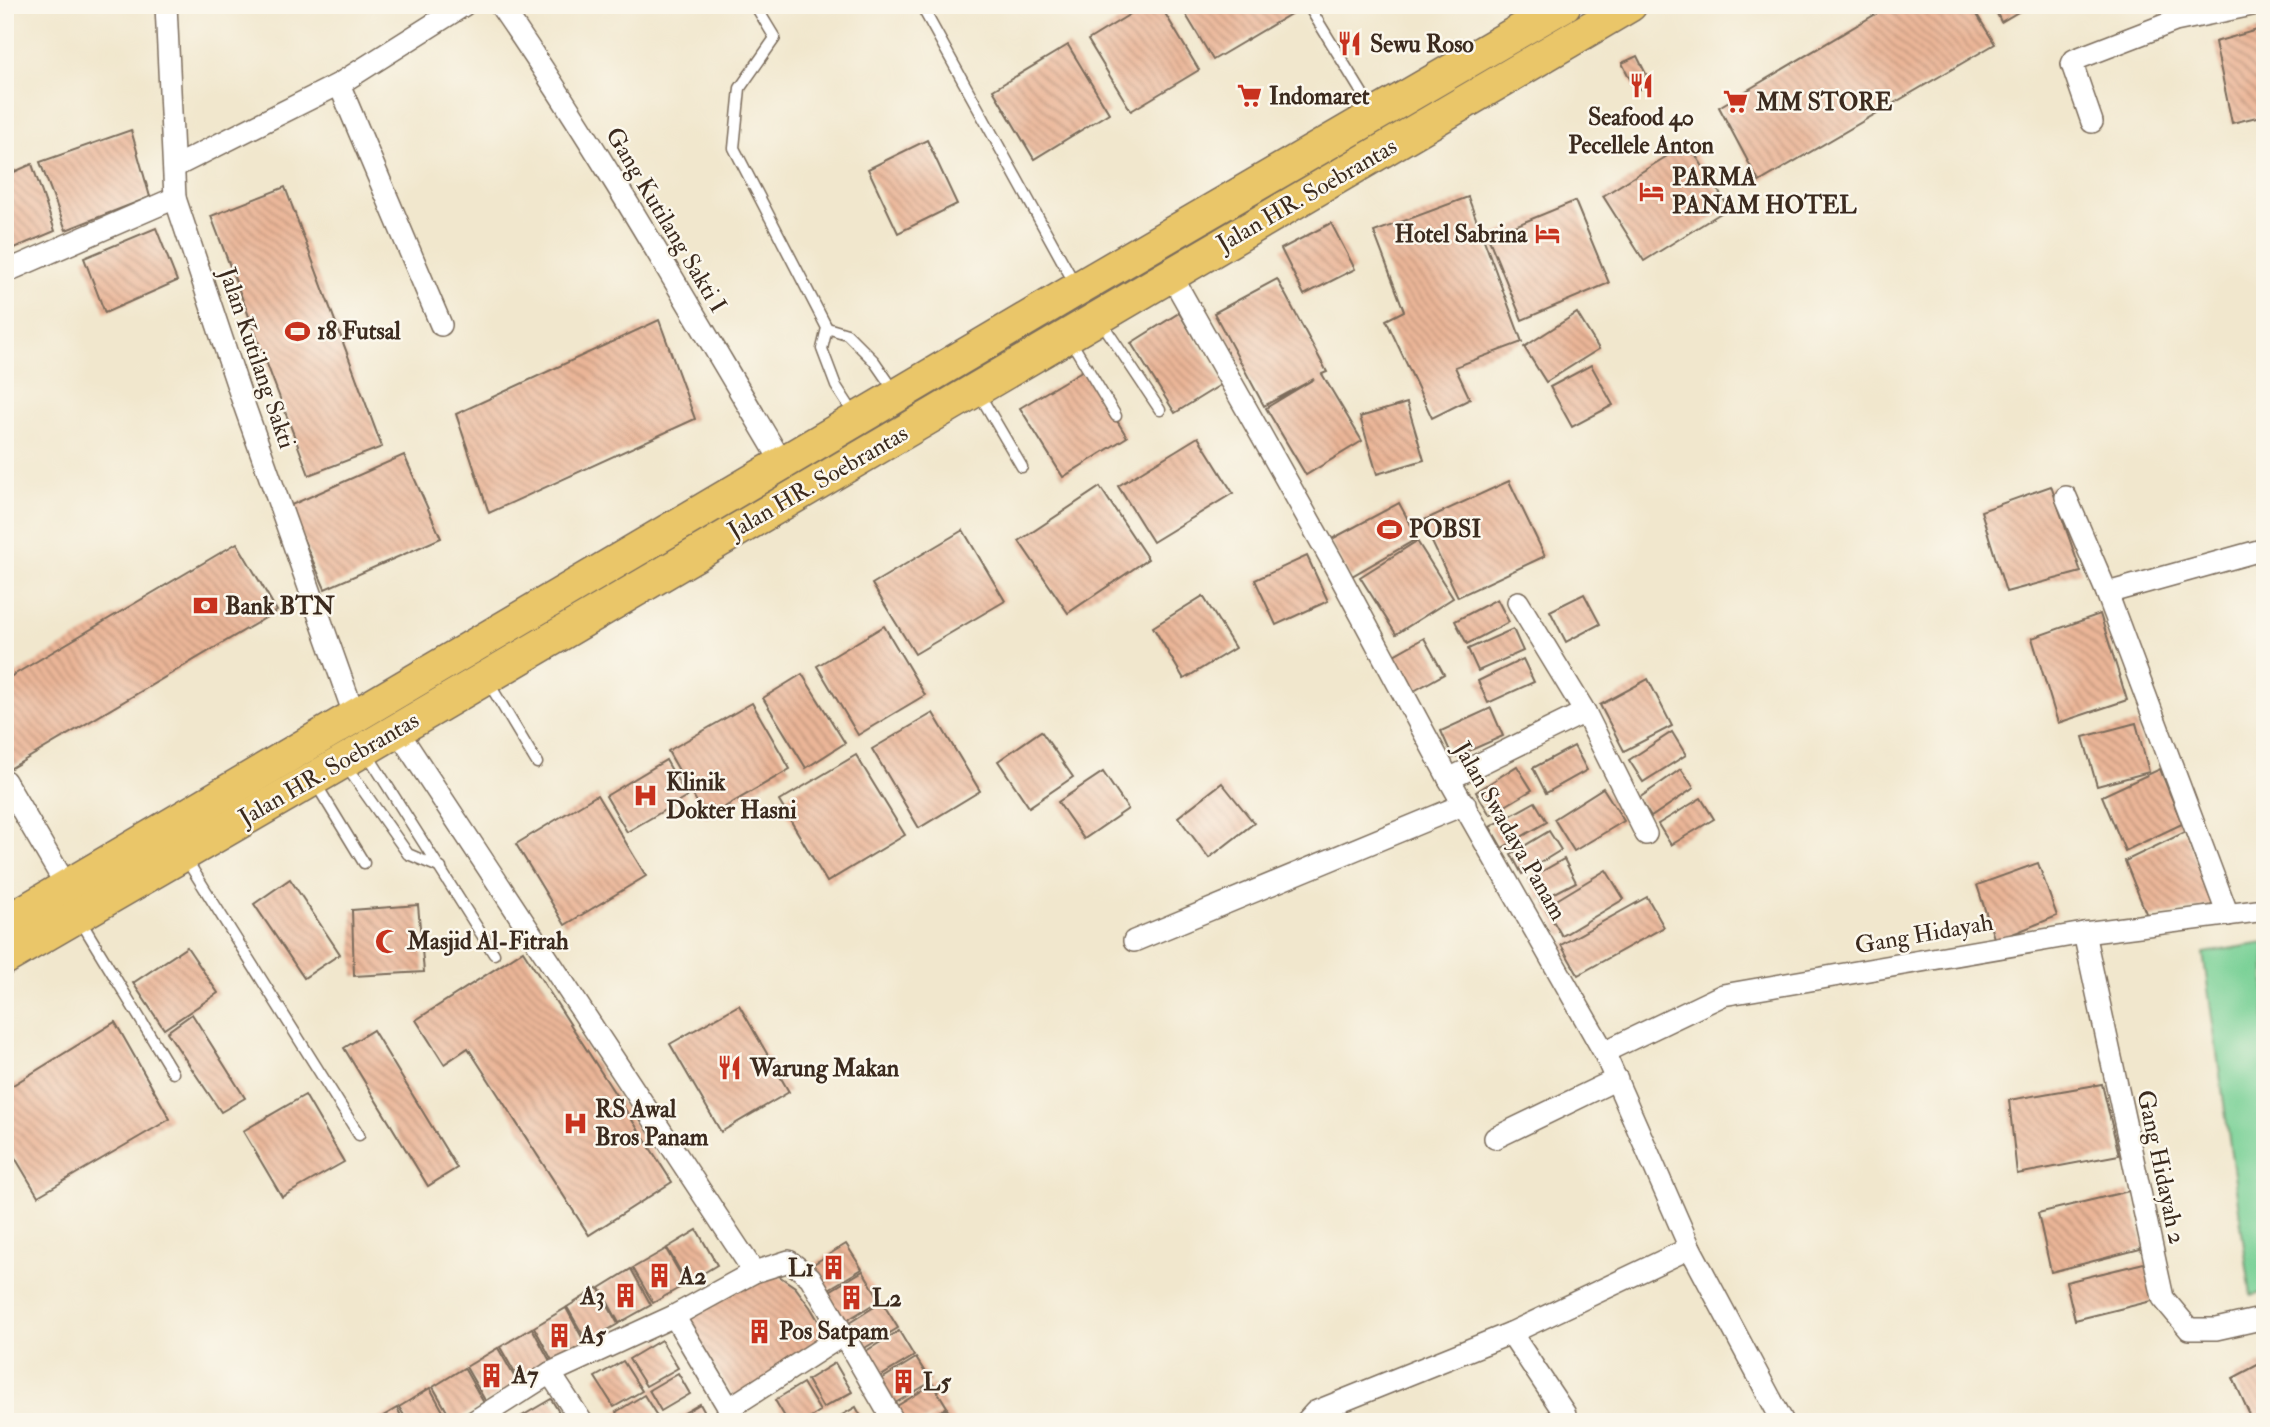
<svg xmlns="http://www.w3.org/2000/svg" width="2270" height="1427" viewBox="0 0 2270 1427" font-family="'IM FELL Double Pica',serif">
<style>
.green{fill:#78d095;stroke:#5a7d5a;stroke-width:2}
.building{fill:url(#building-back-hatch)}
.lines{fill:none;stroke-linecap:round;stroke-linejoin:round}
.service-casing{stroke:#7b6c5b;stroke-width:13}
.minor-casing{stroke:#7b6c5b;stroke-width:24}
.primary-casing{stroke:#7b6c5b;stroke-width:36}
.service{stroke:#fff;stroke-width:10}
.minor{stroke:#fff;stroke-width:21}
.primary{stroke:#eac669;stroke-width:33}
.labels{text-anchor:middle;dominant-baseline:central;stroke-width:5;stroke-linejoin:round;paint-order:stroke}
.poi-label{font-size:24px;font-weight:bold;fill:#3b2a1e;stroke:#fbf7ec;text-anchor:start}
.street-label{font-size:24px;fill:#3b2a1e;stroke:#fbf7ec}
</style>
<defs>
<pattern id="building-back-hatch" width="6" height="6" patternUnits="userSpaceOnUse" patternTransform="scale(1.75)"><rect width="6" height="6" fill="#ebb698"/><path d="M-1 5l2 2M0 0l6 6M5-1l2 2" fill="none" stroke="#c0947b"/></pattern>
</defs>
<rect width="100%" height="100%" fill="#fbf7ec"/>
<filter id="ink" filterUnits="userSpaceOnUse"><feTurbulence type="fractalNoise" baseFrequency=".0143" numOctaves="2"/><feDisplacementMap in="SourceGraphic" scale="14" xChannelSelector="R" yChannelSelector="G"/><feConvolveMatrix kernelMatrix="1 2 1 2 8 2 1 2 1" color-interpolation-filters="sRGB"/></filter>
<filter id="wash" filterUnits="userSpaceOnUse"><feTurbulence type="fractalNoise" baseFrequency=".00686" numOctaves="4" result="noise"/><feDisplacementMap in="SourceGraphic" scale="28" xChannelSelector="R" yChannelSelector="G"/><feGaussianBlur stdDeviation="1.57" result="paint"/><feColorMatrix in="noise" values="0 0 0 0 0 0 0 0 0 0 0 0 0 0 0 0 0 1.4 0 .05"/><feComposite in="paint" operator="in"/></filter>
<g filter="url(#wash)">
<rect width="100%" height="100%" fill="#f1e7cd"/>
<!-- green -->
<polygon class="green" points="2265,943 2265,1292 2251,1296 2203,953"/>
<g id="blocks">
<!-- building -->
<g class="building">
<polygon points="1145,5 1160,5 1199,70 1131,111 1088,40"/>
<polygon points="1180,5 1290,5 1294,12 1213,60"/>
<polygon points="1891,5 1971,5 1995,44 1759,182 1719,107"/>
<polygon points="1993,5 2030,5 2001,22"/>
<polygon points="2264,28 2265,115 2232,123 2215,42"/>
<polygon points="1068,45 1109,113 1034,159 993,90"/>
<polygon points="1637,56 1651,84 1636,91 1622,63"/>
<polygon points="131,130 150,197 66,230 40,162"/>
<polygon points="927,140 957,204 898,233 868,169"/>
<polygon points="1688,143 1729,208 1644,261 1603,196"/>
<polygon points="32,164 55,231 5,252 5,176"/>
<polygon points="285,187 382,447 309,475 211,216"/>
<polygon points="1468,197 1522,342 1455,367 1470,399 1432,418 1386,320 1404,311 1374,232"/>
<polygon points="1575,201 1609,283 1522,320 1488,237"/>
<polygon points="1331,223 1355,269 1304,295 1281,249"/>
<polygon points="156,228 177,281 105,313 84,258"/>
<polygon points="1277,279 1327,372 1322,374 1362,441 1306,475 1266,408 1314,379 1264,406 1214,313"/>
<polygon points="1179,313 1222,384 1175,413 1131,343"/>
<polygon points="1577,313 1599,349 1546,382 1524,347"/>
<polygon points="659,320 695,419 489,513 456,414"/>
<polygon points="1591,365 1613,405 1572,427 1550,387"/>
<polygon points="1085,369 1127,437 1063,477 1020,408"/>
<polygon points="1407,403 1424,460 1377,474 1360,417"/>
<polygon points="1198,437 1233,493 1153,542 1118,486"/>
<polygon points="404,455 441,538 325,589 289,506"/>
<polygon points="1509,481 1545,556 1458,597 1422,521"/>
<polygon points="2051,486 2081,572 2006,592 1981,511"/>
<polygon points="1100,487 1148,559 1068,613 1019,541"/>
<polygon points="1399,503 1418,538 1350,577 1330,540"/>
<polygon points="963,530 1005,601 915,654 872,584"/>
<polygon points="1417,541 1453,598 1396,634 1360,577"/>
<polygon points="237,543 277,611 6,771 5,680"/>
<polygon points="1307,556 1328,601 1276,625 1255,580"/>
<polygon points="1584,594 1600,624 1566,642 1550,611"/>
<polygon points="1203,596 1235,648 1184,679 1153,627"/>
<polygon points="1497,599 1509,622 1467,644 1455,621"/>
<polygon points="2100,614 2127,700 2058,723 2032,638"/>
<polygon points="884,626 925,695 858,735 817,666"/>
<polygon points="1513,629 1523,651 1478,671 1468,649"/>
<polygon points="1424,638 1444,674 1414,691 1394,655"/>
<polygon points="1523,659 1534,682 1488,703 1478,681"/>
<polygon points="802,674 845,743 806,768 763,698"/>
<polygon points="1648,679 1672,726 1624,751 1600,705"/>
<polygon points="752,703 790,769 706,818 668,751"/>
<polygon points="1491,708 1503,736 1453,758 1441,731"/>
<polygon points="933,713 980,791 919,828 872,749"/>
<polygon points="2136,723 2149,772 2097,786 2083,737"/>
<polygon points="1041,731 1073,777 1029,807 998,761"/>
<polygon points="1672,732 1686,755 1643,782 1629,760"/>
<polygon points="1574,746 1587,770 1546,793 1533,768"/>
<polygon points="856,755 905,835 827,882 779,801"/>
<polygon points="666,760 687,797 627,832 606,796"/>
<polygon points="1517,766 1532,790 1490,815 1476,792"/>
<polygon points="1681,769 1694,788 1651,817 1639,798"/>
<polygon points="2160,769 2182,824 2125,851 2102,796"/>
<polygon points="1103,772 1128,809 1084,839 1058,802"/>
<polygon points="1222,783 1254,823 1209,858 1178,817"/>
<polygon points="1603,788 1624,821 1574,851 1554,819"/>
<polygon points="597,795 646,876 565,925 516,844"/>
<polygon points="1701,798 1714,819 1671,845 1658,824"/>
<polygon points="1535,802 1547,822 1502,848 1490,827"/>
<polygon points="1549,831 1561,850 1522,874 1511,854"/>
<polygon points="2185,832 2213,905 2148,918 2125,861"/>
<polygon points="1564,859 1576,882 1540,901 1529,879"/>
<polygon points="2038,863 2057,916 1995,941 1977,885"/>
<polygon points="1606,870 1624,899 1562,936 1545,907"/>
<polygon points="290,879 340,954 304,978 254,904"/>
<polygon points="1647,897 1664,927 1578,975 1561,945"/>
<polygon points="418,905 424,972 354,976 352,910"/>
<polygon points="187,947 218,993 164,1029 133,983"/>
<polygon points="523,951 672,1182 589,1235 468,1048 444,1064 416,1020"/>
<polygon points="739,1005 789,1092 721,1132 670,1044"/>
<polygon points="192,1014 245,1098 221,1112 167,1032"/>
<polygon points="115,1022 170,1119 38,1196 5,1141 5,1090"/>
<polygon points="373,1030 457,1168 428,1186 344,1048"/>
<polygon points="2102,1084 2119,1155 2017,1174 2009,1100"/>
<polygon points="305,1095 344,1162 282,1197 243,1131"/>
<polygon points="2129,1191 2144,1248 2051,1272 2038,1213"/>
<polygon points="697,1230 717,1265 687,1283 667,1248"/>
<polygon points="846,1244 862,1269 822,1293 807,1268"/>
<polygon points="666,1249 686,1284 653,1303 633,1268"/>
<polygon points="2148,1262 2156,1300 2075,1320 2066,1282"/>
<polygon points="631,1269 651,1305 619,1323 600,1288"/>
<polygon points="863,1271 880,1300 841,1324 823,1295"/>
<polygon points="779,1276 795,1287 810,1307 831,1342 735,1399 686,1320 756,1279"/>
<polygon points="598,1288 618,1324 587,1342 567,1307"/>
<polygon points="882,1302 898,1328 858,1352 843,1327"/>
<polygon points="566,1308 585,1343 553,1362 534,1327"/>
<polygon points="532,1328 551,1363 520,1382 500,1347"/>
<polygon points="899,1331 914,1356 876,1379 861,1354"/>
<polygon points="661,1340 678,1368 646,1386 629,1359"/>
<polygon points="498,1348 518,1383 486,1402 466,1367"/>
<polygon points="916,1358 931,1382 890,1406 875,1383"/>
<polygon points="623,1361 642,1391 614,1407 595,1377"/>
<polygon points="2265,1361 2265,1422 2253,1422 2233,1378"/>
<polygon points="835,1363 852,1392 823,1408 807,1380"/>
<polygon points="464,1368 484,1403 453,1422 433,1387"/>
<polygon points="678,1373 690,1394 661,1411 649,1390"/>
<polygon points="803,1383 820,1411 803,1422 788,1422 775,1400"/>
<polygon points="933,1384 947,1407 922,1422 900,1422 892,1409"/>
<polygon points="430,1388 449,1422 408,1422 399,1407"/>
<polygon points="644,1395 657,1416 647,1422 622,1422 616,1412"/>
<polygon points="551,1399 565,1422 512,1422"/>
<polygon points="700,1404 710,1422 669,1422"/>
<polygon points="856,1407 864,1422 830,1422"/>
<polygon points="397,1408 404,1422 373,1422"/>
<polygon points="947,1409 955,1422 926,1422"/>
</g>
</g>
</g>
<g filter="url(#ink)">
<use href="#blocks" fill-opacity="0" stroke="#7b6c5b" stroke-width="2"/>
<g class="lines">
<defs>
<g id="service">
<polyline points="755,5 775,38 740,88 734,148 827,328 822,349 836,386 856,417"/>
<polyline points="921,5 1076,286"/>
<polyline points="1308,5 1373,111"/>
<polyline points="1100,320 1160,410"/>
<polyline points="827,328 847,334 874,361 896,393"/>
<polyline points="1069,338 1116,416"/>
<polyline points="978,392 1022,467"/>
<polyline points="487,680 537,763"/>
<polyline points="366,752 494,954"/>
<polyline points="346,766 408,854 441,868"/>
<polyline points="316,784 364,863"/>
<polyline points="186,859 359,1135"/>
<polyline points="80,920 173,1073"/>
</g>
<g id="minor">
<polyline points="166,5 175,198 242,399 355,717"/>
<path d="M 500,5 C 602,153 691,310 783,464"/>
<polyline points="339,84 441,325"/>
<polyline points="2092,122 2072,64 2074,60 2175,21 2252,5"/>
<polyline points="174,167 339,84 464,5"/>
<polyline points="5,272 175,198"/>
<polyline points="1171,275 1332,561 1449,779 1604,1052 1690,1248 1783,1422"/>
<polyline points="2066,497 2107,593 2228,915"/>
<polyline points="2107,593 2265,549"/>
<polyline points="1518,602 1585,712 1646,834"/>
<polyline points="397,730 754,1272"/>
<polyline points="1449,779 1585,712"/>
<polyline points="5,781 67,887"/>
<polyline points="2084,933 2163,1298 2189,1329 2216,1329 2265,1318"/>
<polyline points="1134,941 1465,804"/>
<polyline points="1604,1052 1723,995 2084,933 2265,910"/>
<polyline points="1495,1138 1617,1079"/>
<polyline points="674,1316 737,1422"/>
<polyline points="1511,1333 1565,1414 1553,1422"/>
<polyline points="550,1373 582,1422"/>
<polyline points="728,1409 843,1335"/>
<polyline points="473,1422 550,1373 674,1316 754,1272 789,1261 810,1277 894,1422"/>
<polyline points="1306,1422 1315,1412 1511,1333 1690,1248"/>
</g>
<g id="primary">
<polyline points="5,923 1077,289 1564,5"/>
<polyline points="5,958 365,749 1630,5"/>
</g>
</defs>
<!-- service casing -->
<use href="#service" class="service-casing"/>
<!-- minor casing -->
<use href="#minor" class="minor-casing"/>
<!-- primary casing -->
<use href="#primary" class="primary-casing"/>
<!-- service -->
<use href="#service" class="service"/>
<!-- minor -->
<use href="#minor" class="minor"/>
<!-- primary -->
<use href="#primary" class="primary"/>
</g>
</g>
<!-- icons -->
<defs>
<symbol id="restaurant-bare" viewBox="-9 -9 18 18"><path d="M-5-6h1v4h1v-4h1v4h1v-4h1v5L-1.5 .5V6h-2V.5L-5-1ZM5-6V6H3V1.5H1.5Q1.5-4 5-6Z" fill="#c8321e" stroke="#fbf7ec" stroke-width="2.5" paint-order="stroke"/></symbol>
<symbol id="supermarket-bare" viewBox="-9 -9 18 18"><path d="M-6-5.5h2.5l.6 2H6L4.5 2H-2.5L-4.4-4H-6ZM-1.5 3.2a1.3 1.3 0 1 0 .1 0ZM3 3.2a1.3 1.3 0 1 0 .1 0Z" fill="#c8321e" stroke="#fbf7ec" stroke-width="2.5" paint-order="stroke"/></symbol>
<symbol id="hotel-bare" viewBox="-9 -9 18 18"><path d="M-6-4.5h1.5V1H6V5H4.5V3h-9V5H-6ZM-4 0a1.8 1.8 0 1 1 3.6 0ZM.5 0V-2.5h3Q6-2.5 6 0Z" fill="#c8321e" stroke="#fbf7ec" stroke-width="2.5" paint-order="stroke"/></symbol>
<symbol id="stadium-bare" viewBox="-9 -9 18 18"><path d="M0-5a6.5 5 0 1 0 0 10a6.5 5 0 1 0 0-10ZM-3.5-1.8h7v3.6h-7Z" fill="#c8321e" stroke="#fbf7ec" stroke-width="2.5" paint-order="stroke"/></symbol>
<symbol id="bank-bare" viewBox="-9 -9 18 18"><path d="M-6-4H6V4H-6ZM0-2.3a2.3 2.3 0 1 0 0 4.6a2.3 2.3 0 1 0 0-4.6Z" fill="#c8321e" stroke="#fbf7ec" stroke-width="2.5" paint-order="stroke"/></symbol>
<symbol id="hospital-bare" viewBox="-9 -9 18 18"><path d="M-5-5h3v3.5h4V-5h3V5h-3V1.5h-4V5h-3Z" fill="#c8321e" stroke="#fbf7ec" stroke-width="2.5" paint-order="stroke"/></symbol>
<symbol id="mosque-bare" viewBox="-9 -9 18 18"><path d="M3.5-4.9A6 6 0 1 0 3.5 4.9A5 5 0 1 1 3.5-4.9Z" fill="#c8321e" stroke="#fbf7ec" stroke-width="2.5" paint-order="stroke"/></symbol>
<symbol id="building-bare" viewBox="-9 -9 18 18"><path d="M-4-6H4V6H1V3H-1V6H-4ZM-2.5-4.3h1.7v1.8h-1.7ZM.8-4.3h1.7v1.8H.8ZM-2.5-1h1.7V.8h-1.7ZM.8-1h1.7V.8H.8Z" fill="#c8321e" stroke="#fbf7ec" stroke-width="2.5" paint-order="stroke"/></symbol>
</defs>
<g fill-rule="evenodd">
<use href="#restaurant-bare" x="1332" y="26" width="35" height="35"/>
<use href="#restaurant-bare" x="1624" y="68" width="35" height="35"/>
<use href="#supermarket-bare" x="1232" y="78" width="35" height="35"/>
<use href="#supermarket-bare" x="1718" y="84" width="35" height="35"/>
<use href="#hotel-bare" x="1634" y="174" width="35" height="35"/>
<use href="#hotel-bare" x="1530" y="216" width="35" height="35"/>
<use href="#stadium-bare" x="280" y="314" width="35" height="35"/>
<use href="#stadium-bare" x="1372" y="512" width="35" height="35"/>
<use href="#bank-bare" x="188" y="588" width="35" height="35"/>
<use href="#hospital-bare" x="628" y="778" width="35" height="35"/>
<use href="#mosque-bare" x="370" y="924" width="35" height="35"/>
<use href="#restaurant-bare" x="712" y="1050" width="35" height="35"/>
<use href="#hospital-bare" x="558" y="1106" width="35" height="35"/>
<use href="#building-bare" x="816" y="1250" width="35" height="35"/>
<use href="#building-bare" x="642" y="1258" width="35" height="35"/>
<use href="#building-bare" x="608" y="1278" width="35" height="35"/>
<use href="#building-bare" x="834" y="1280" width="35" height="35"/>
<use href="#building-bare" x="742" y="1314" width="35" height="35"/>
<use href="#building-bare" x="542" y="1318" width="35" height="35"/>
<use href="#building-bare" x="474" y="1358" width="35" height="35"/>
<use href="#building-bare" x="886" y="1364" width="35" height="35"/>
</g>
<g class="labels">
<!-- poi labels -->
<g class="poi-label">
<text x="1370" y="44">Sewu Roso</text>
<text x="1269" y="96">Indomaret</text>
<text x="1756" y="102">MM STORE</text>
<text x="1641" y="117" text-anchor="middle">Seafood 40<tspan x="1641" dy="28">Pecellele Anton</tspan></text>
<text x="1672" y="177">PARMA<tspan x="1672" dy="28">PANAM HOTEL</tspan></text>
<text x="1527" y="234" text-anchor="end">Hotel Sabrina</text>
<text x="317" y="331">18 Futsal</text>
<text x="1409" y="529">POBSI</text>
<text x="225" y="606">Bank BTN</text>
<text x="666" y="782">Klinik<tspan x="666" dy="28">Dokter Hasni</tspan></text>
<text x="407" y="941">Masjid Al-Fitrah</text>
<text x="750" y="1068">Warung Makan</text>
<text x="595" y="1109">RS Awal<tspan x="595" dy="28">Bros Panam</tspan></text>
<text x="814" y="1268" text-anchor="end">L1</text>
<text x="679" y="1276">A2</text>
<text x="605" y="1296" text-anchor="end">A3</text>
<text x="872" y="1298">L2</text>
<text x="779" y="1331">Pos Satpam</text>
<text x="580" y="1335">A5</text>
<text x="512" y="1375">A7</text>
<text x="923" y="1382">L5</text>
</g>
<!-- street labels -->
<g class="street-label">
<text transform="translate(1307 195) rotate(-30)">Jalan HR. Soebrantas</text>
<text transform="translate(666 220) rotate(59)">Gang Kutilang Sakti I</text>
<text transform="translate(257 358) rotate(71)">Jalan Kutilang Sakti</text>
<text transform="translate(818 482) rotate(-30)">Jalan HR. Soebrantas</text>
<text transform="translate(329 769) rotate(-30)">Jalan HR. Soebrantas</text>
<text transform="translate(1510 831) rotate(60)">Jalan Swadaya Panam</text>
<text transform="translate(1924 934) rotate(-10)">Gang Hidayah</text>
<text transform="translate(2161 1167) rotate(78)">Gang Hidayah 2</text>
</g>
</g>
<!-- margin -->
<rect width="2270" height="1427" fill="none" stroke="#fbf7ec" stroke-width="28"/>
</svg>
